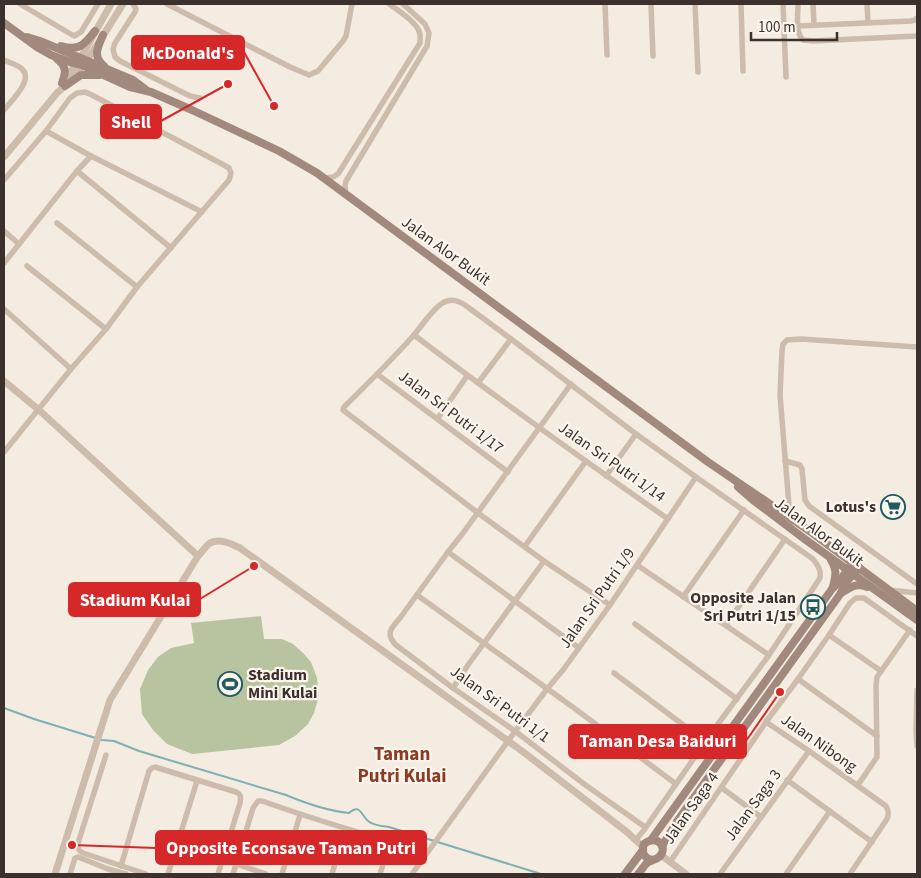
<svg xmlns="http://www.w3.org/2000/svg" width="921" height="878" viewBox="0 0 921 878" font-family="'Source Sans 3',sans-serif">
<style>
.grass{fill:#b8c4a0}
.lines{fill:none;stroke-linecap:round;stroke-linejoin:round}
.stream{stroke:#7fb0b2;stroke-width:2}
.minor{stroke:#cdbbac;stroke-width:5.5}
.tertiary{stroke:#cdbbac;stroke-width:7}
.secondary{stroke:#a18a7d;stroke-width:8}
.labels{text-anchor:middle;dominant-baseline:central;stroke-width:4.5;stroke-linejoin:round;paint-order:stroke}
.street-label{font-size:16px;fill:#3b302b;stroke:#fbf5ee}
.poi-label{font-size:16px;font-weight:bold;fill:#3b302b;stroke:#fbf5ee;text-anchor:end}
.quarter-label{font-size:19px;font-weight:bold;fill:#8c3b22;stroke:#fbf5ee}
.leader{fill:none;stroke:#d62828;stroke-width:2}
.callout-dot{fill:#d62828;stroke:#fbf5ee;stroke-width:2}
.callout{fill:#d62828;stroke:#d62828;stroke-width:2}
.callout-label{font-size:18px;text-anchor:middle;font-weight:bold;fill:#fff}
</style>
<rect width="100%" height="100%" fill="#f4ebe1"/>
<!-- grass -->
<polygon class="grass" points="261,616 264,639 282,639 293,644 303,653 311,662 317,678 319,696 314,713 308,724 295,736 279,745 192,754 167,744 153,730 142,714 140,689 148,670 158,657 171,648 194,643 191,623"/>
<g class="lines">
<!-- stream -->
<path class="stream" d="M 4,708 L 34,719 L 102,740 L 114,741 L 139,751 L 286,795 C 305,803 329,811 349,813 C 360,803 361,815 368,821 C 374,826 382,826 389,827 L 541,874"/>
<!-- minor -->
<g class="minor">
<polyline points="20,4 74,36 81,32 98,4"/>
<polyline points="133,4 136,9 135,12 115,43 113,49 115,57 120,61 190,96 200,98"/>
<polyline points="167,4 290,67 309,75 318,71 343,41 346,36 352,4"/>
<polyline points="605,4 607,55"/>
<polyline points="651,4 653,56"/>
<polyline points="695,4 698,72"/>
<polyline points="741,4 743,71"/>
<polyline points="783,4 786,77"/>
<path d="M 798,4 C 798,14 795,32 803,40 L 813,41 L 917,36"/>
<polyline points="813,4 814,25"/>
<polyline points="867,4 868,22"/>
<polyline points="798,26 911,21 915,20 917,18"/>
<path d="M 4,60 C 10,63 18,65 22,69 C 34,80 11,101 4,110"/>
<polyline points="46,131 91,156 202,212"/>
<polyline points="77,171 171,248"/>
<path d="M 325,178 L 333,177 L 338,174 L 420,43 C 420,39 421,35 419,31 C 415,21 398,10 389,4"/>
<polyline points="4,180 46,131 70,98 77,93 85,92 92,95 222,164 229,168 231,173 229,180 137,287 106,329 71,369 4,452"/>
<polyline points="346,194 345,186 346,181 427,46 429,33 425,24 403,4"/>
<polyline points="57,223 137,287"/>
<polyline points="4,231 19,244"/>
<polyline points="4,263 77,171 91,156"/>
<polyline points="27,266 106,329"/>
<polyline points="4,309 71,369"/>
<path d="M 414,335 C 497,398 582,459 668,519"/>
<polyline points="377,374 508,472"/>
<polyline points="478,383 511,339"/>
<path d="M 571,384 L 463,533 L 448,552 L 400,618 C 391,628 385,634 396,645 L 453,688 L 515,731 L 584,784 L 645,827"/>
<polyline points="438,418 467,376"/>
<polyline points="785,461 800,465 802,469 805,500 809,506 917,584"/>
<polyline points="606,476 636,434"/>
<polyline points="790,527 790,518 780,395 782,351 783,344 787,340 801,339 917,347"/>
<polyline points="525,546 586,461"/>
<polyline points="448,552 579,648"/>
<polyline points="637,565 769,655"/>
<polyline points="889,590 917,593"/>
<polyline points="417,595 574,708 676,784"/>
<polyline points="683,597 744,510"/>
<path d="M 610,605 L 544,561 L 478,513 L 343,410 L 344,407 C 367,384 391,361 413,336 C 422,326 430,312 441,304 C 450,298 457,300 465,305 L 511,339 L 636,434 L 696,477 L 813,559 C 818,566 821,569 820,578 L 769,655 L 715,728 L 644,830 L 638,837"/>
<polyline points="635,624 737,699"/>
<polyline points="726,625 785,539"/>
<polyline points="829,635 881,671"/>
<polyline points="614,673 706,742"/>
<polyline points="798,679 877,736"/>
<polyline points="453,688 468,665 544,561"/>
<polyline points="917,690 916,731 917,746"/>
<path d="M 766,722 L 809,751 L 886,806 C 889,811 889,814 887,819 L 850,874"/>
<path d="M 106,755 L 79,840 C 77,846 77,850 83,853 L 146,874"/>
<polyline points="787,780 872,842"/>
<polyline points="857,785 860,782 877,757 876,685 877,677 910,630"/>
<polyline points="722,788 761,817"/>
<polyline points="670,862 766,722 798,679 829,635 850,603 856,598 864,598 917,636"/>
<polyline points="236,864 266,874"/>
<path d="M 121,866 L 149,771 L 152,768 L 155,767 L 236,792 C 241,794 241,797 240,803 L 218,874"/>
<polyline points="70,874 75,858 78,857 108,869 126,874"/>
<polyline points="168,874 197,781"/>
<path d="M 233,874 L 253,808 L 258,801 L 262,801 C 302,815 342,828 383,839 L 387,842 L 388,849 L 380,874"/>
<polyline points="282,874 300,815"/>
<polyline points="332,874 345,829"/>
<polyline points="412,874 508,741 547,689 563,670 610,605 696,477"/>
<polyline points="720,874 809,751"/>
<polyline points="786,874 830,811"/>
</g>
<!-- tertiary -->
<g class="tertiary">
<polyline points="66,78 80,59 111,4"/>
<path d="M 4,157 L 57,93 C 85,69 103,35 123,4"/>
<polyline points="4,381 39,410 198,556"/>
<polyline points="661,855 686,874"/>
<path d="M 55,874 L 110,700 L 198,556 C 202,552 206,546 210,543 C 220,538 232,544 240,548 L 522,751 L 627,832 L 643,847"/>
</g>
<!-- secondary -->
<g class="secondary">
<polyline points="4,23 37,47 51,55 70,62 82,65 130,87 151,92 192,110 279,151 317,173 708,462 811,532 917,611"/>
<path d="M 103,35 C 98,47 92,56 104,66"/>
<polyline points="27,37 40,41 133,80 145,89"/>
<path d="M 61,46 C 80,51 84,45 95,31"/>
<path d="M 57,59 C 67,67 66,72 62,83"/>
<polyline points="65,86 81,75 99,75"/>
<polyline points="738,487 753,500 806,540 917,620"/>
<path d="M 831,560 C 837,570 836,575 833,587"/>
<path d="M 841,593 C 850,588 857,582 867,587"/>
<polyline points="651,840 832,589 839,582 852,563"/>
<polyline points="662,846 678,820 710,775 841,593 844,585 859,567"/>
<polyline points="625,874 643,850"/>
<path d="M 638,874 C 641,871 643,867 646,864 C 650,859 659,861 662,853 C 666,842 653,836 644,844 C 641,852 644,859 653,860"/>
</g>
</g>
<!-- icons -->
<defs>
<symbol id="supermarket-ring" viewBox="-11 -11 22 22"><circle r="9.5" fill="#fbf5ee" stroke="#1f5a5e" stroke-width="1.5"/><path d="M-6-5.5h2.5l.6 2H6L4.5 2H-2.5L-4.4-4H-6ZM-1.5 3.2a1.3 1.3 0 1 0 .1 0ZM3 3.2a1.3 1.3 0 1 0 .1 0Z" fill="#1f5a5e"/></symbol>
<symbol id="bus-ring" viewBox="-11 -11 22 22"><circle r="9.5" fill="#fbf5ee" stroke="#1f5a5e" stroke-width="1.5"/><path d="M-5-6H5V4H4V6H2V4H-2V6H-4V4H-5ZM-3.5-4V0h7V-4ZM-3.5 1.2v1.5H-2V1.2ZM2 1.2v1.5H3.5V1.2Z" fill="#1f5a5e"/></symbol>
<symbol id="stadium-ring" viewBox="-11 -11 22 22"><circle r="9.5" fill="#fbf5ee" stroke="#1f5a5e" stroke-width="1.5"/><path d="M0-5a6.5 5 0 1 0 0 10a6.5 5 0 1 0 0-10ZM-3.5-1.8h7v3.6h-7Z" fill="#1f5a5e"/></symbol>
</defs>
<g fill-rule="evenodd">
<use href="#supermarket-ring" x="879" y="493" width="28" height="28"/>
<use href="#bus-ring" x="799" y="593" width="28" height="28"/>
<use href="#stadium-ring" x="216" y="670" width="28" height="28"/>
</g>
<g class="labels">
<!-- street labels -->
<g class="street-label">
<text transform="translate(446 251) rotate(36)">Jalan Alor Bukit</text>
<text transform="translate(451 412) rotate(37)">Jalan Sri Putri 1/17</text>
<text transform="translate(612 462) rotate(35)">Jalan Sri Putri 1/14</text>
<text transform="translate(819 532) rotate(36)">Jalan Alor Bukit</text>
<text transform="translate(597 598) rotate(-55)">Jalan Sri Putri 1/9</text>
<text transform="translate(500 704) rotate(36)">Jalan Sri Putri 1/1</text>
<text transform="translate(819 743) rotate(35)">Jalan Nibong</text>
<text transform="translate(753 805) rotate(-54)">Jalan Saga 3</text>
<text transform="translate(691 808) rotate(-55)">Jalan Saga 4</text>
</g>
<!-- poi labels -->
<g class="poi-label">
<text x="876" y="507">Lotus's</text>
<text x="796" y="598">Opposite Jalan<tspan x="796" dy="18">Sri Putri 1/15</tspan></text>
<text x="248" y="675" text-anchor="start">Stadium<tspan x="248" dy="18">Mini Kulai</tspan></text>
</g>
<!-- quarter labels -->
<g class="quarter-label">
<text x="402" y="754">Taman<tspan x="402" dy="22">Putri Kulai</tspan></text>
</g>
</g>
<!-- callouts -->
<path class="leader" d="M274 106L244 52M228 84L161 121M254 566L200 599M780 692L746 741M72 845L156 848"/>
<g class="callout-dot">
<circle cx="274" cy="106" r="5"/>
<circle cx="228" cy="84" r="5"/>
<circle cx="254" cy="566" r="5"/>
<circle cx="780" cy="692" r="5"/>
<circle cx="72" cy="845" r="5"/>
</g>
<g class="callout">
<rect x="132" y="36" width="112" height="33" rx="5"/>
<rect x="101" y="105" width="60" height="33" rx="5"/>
<rect x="69" y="583" width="131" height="33" rx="5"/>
<rect x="569" y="725" width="177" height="33" rx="5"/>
<rect x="156" y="831" width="270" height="33" rx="5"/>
</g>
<g class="callout-label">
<text x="188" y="59">McDonald's</text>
<text x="131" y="128">Shell</text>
<text x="135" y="606">Stadium Kulai</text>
<text x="658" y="747">Taman Desa Baiduri</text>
<text x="291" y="854">Opposite Econsave Taman Putri</text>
</g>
<!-- border -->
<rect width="921" height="878" fill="none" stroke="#3b302b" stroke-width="10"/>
<!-- scale -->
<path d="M751 32v8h86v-8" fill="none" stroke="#3b302b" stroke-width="2.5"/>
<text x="758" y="32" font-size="15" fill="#3b302b" stroke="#fbf5ee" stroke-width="4" paint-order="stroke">100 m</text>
</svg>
